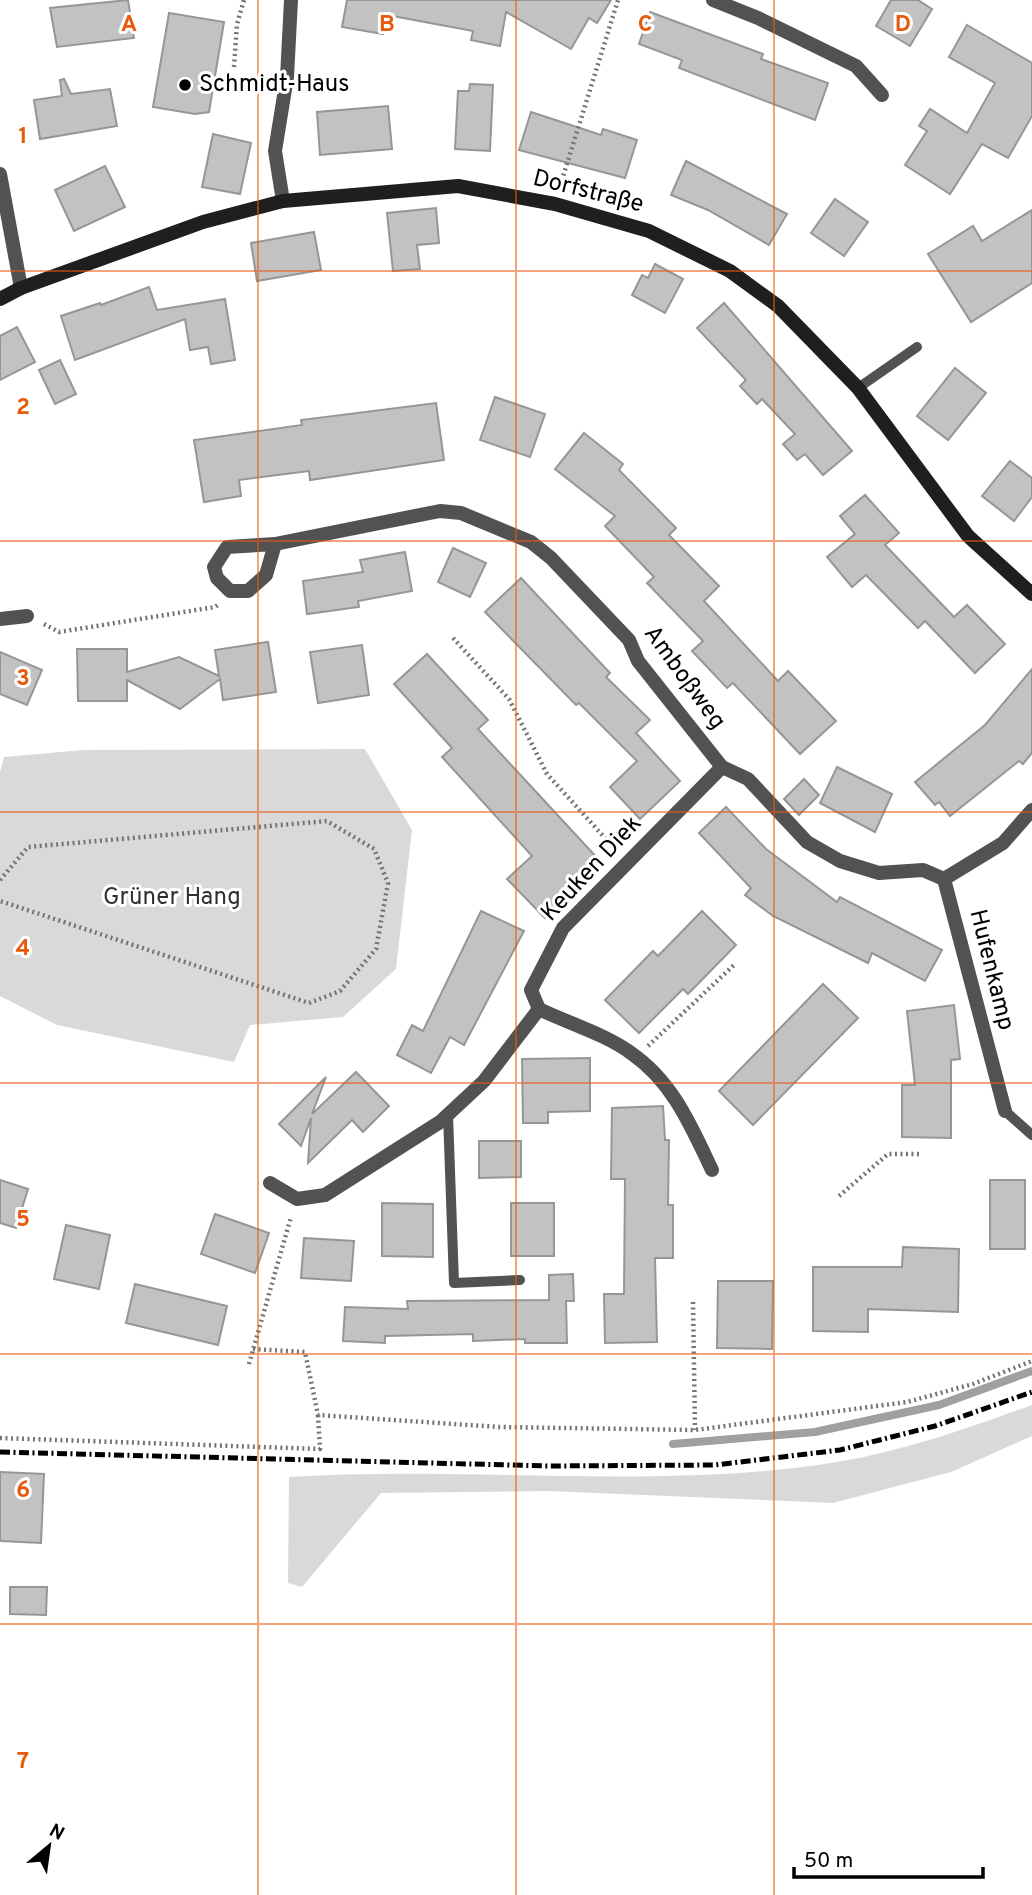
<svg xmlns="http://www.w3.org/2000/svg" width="1032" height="1895" viewBox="0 0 1032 1895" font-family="Overpass,sans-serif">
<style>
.green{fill:#d9d9d9}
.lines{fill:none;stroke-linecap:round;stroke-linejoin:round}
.stream{stroke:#a0a0a0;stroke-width:8}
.building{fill:#c2c2c2;stroke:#969696;stroke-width:2}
.path{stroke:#747474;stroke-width:4.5;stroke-dasharray:2 3.5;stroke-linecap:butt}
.lane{stroke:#525252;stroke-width:10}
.street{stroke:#525252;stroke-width:14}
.secondary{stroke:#1f1f1f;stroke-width:14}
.rail{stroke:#000;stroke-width:5;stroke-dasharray:10 3.5 2 3.5;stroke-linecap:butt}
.grid{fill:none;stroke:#e8590c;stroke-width:2;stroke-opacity:0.55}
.poi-dot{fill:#000;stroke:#fff;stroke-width:2.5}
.labels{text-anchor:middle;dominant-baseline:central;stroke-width:6;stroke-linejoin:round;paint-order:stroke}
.poi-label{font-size:24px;fill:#000;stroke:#fff;text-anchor:start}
.street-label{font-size:24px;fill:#000;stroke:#fff}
.park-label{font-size:24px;fill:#303030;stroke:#fff}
.grid-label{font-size:23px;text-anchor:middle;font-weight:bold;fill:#e8590c;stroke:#fff;stroke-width:6;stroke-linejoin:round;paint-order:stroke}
</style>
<rect width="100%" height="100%" fill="#fff"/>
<!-- green -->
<g class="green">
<polygon points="365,749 412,830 396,969 343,1017 250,1025 234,1062 57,1025 0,996 0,772 4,757 84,750"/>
<path d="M 1032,1405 L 1032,1436 L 951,1472 L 833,1503 L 548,1491 L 381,1493 L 302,1587 L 288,1583 L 289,1477 C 465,1466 642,1489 818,1465 C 892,1455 963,1430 1032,1405 Z"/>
</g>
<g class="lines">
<!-- stream -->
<polyline class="stream" points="673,1444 815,1432 939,1405 1032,1371"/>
</g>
<!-- building -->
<g class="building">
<polygon points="128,0 134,38 57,47 50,8"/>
<polygon points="347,0 611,0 597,23 589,18 571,49 506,12 500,46 471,40 473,31 387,15 383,34 342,27"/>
<polygon points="891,0 918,0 932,9 910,46 876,26"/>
<polygon points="650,12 763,54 761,59 828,83 815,120 679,68 682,60 639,44"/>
<polygon points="169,13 224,22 209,112 195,114 153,107"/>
<polygon points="967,25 1032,63 1032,116 1008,158 982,144 950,194 905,165 927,131 919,126 930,109 967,133 995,83 949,57"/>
<polygon points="64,79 71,94 110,89 117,126 40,139 34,100 62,96 60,80"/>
<polygon points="470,84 493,85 490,151 455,149 458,91 469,91"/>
<polygon points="388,106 392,149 320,155 317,112"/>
<polygon points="531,112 601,135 603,129 637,140 625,178 519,150"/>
<polygon points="213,134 251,143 240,194 202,187"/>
<polygon points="686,161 787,214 769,245 708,210 671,195"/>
<polygon points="105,166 125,207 74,231 55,190"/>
<polygon points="835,199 868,222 844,256 811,233"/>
<polygon points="436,208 439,243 417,245 420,269 393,271 387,213"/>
<polygon points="1032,210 1032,283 971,322 928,254 973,226 982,241"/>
<polygon points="314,232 321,270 257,281 251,243"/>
<polygon points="655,264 683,279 665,313 632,295 642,275 648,278"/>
<polygon points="149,287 157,310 225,299 235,360 211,364 208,347 190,350 185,319 75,360 61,316 100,303 101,305"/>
<polygon points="724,303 852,451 823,475 805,454 797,460 783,444 795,434 762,399 757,404 740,386 746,380 697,328"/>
<polygon points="17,327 35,362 0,380 0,336"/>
<polygon points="60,360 76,394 55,404 39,370"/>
<polygon points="955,368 986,393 948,440 917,416"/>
<polygon points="495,397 545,414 530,457 480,440"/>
<polygon points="436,403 444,460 310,480 309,471 239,480 241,496 204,502 194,440 302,425 301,420"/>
<polygon points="584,433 623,464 619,470 676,528 669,535 719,586 704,601 778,681 788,671 836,721 800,754 733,683 727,688 692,651 703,641 647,583 654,577 605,526 615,516 555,469"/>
<polygon points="1010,461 1032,478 1032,497 1014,521 982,496"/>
<polygon points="865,495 899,533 885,545 954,617 967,605 1005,644 975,673 925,621 918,628 866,575 852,587 827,557 855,534 840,516"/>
<polygon points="453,548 486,563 470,597 438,582"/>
<polygon points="405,552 412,591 358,601 359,607 307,614 303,581 363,572 360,560"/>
<polygon points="521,578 610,673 606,677 650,720 636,733 680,781 640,819 610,787 637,761 579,703 576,705 485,612"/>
<polygon points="268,642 276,692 223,700 220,679 180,709 127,680 127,701 78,701 77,649 127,649 127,672 179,657 219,676 215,650"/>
<polygon points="362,645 369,695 318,703 310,652"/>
<polygon points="0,652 42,670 27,705 0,694"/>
<polygon points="427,654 488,720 478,729 600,861 593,867 596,870 545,918 507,879 532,856 442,757 452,748 394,684"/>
<polygon points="1032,669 1032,753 1023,764 1019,761 950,816 939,802 935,805 915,782 985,725"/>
<polygon points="837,767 892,794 875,832 820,803"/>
<polygon points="804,779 819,795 799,815 784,799"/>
<polygon points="726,807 766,849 837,902 840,897 942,950 925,981 872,953 868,963 773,916 745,895 751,888 699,833"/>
<polygon points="481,911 524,931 464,1045 450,1037 431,1073 397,1055 412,1025 423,1031"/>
<polygon points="702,911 736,945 688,994 683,989 639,1033 605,1000 653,951 658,956"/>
<polygon points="823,984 858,1018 753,1125 719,1091"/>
<polygon points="954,1005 960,1059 951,1060 951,1138 902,1137 902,1085 915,1085 907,1011"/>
<polygon points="590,1058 590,1111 548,1112 548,1123 523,1123 522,1059"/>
<polygon points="356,1072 389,1106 363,1132 352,1120 308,1163 311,1118 301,1146 279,1124 326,1077 312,1114"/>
<polygon points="663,1106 665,1140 669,1140 668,1205 673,1205 673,1258 655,1258 657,1342 605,1343 604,1294 624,1294 625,1179 611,1179 612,1108"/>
<polygon points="479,1141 521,1141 521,1177 479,1178"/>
<polygon points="0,1180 28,1189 16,1228 0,1223"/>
<rect x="990" y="1180" width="35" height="69"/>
<polygon points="382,1203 433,1204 433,1257 382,1256"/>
<rect x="511" y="1203" width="43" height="53"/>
<polygon points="215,1214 269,1233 255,1273 201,1254"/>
<polygon points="66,1225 110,1235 99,1289 54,1279"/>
<polygon points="304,1238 354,1241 351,1281 301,1278"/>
<polygon points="903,1247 959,1249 958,1312 868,1309 868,1332 813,1331 813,1267 902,1267"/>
<polygon points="573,1274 574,1301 566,1301 567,1343 525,1343 525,1339 473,1341 473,1334 385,1336 385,1343 343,1341 345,1307 408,1309 407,1301 549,1300 549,1275"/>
<polygon points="718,1281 773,1281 772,1349 717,1348"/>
<polygon points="135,1284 227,1306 218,1345 126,1323"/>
<polygon points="0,1472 44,1474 41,1543 0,1541"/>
<polygon points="10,1587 47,1587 46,1615 10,1614"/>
</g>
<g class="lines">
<!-- path -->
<g class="path">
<polyline points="234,67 237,24 244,0"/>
<polyline points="560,186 618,0"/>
<polyline points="44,624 59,632 215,607 219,604"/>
<polyline points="453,638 509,699 547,774 615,849"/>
<polyline points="0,880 28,847 327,821 374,849 388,883 376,949 340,991 309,1003 0,901"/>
<polyline points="648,1046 734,965"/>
<polyline points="839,1196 888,1154 921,1154"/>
<polyline points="693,1302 695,1430"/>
<polyline points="253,1349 305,1352 318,1415 499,1427 695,1430 907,1402 973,1384 1032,1361"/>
<polyline points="249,1364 291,1217"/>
<polyline points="0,1438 320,1449 318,1415"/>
</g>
<!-- lane -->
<g class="lane">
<polyline points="858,388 917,347"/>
<polyline points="1005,1111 1032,1135"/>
<polyline points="448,1115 454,1283 520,1280"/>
</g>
<!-- street -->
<g class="street">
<polyline points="713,0 758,18 856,66 882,95"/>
<polyline points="0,174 21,288"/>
<polyline points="283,201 275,151 287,77 291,0"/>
<polyline points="275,544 266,575 248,591 230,591 217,578 214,567 227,547 275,544 440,511 461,513 531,542 551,558 629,640 638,661 722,767 748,779 807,842 840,861 879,873 923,870 944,879 1003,843 1032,810"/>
<polyline points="0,619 27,616"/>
<polyline points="944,879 1005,1111"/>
<path d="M 539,1009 C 568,1023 605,1034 631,1053 C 673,1082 691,1126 712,1170"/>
<polyline points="270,1183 297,1199 325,1195 440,1122 484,1081 539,1009 531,990 563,928 722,767"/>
</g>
<!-- secondary -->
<polyline class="secondary" points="0,299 21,288 203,222 283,201 458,186 555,204 649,231 730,271 778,306 858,388 968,536 1032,594"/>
<!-- rail -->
<polyline class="rail" points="0,1452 549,1466 715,1465 840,1450 935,1426 1032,1392"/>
</g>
<!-- grid -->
<path class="grid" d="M 258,0 L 258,1895M 516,0 L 516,1895M 774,0 L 774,1895M 0,271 L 1032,271M 0,541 L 1032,541M 0,812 L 1032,812M 0,1083 L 1032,1083M 0,1354 L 1032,1354M 0,1624 L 1032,1624"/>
<!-- markers -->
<circle class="poi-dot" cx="185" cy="85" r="7"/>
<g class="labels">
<!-- poi labels -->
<g class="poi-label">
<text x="199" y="85">Schmidt-Haus</text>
</g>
<!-- street labels -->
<g class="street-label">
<text transform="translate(588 192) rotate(14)">Dorfstraße</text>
<text transform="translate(684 678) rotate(54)">Amboßweg</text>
<text transform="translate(592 869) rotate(-47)">Keuken Diek</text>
<text transform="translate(991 970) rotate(76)">Hufenkamp</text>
</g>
<!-- park labels -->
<g class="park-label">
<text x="172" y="898">Grüner Hang</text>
</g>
</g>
<g class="grid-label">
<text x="129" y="31">A</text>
<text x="387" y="31">B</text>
<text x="645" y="31">C</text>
<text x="903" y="31">D</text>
<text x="23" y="143">1</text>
<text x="23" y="414">2</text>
<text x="23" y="685">3</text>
<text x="23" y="955">4</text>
<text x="23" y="1226">5</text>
<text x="23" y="1497">6</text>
<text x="23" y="1768">7</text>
</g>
<!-- north arrow -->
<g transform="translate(49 1846) rotate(29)" stroke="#ffffff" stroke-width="5" paint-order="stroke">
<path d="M0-5L12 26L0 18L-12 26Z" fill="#000000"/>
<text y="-10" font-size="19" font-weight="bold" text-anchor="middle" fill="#000000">N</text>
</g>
<!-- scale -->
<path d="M794 1867v10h189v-10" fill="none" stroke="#000000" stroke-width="3.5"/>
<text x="804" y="1867" font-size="21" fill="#000000" stroke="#ffffff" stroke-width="5" paint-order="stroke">50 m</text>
</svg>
